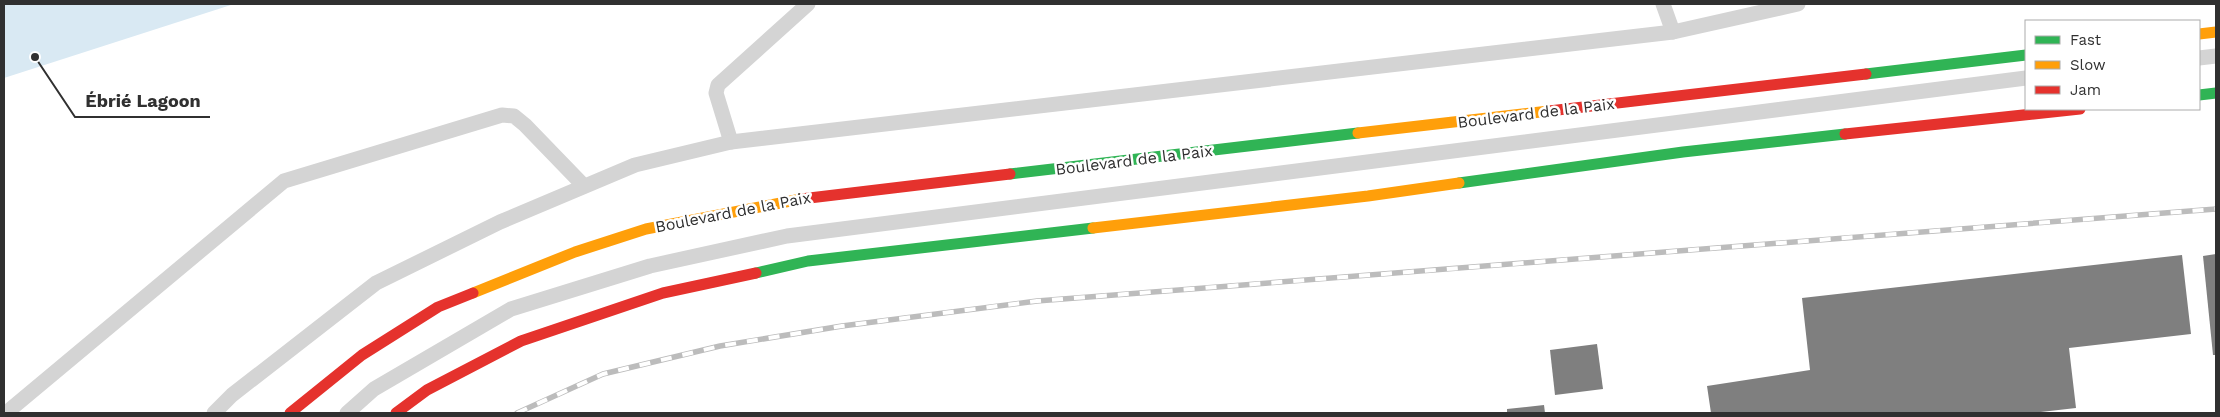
<svg xmlns="http://www.w3.org/2000/svg" width="2220" height="417" viewBox="0 0 2220 417" font-family="'Work Sans',sans-serif">
<style>
.water{fill:#d9e9f3}
.building{fill:#7f7f7f}
.lines{fill:none;stroke-linecap:round;stroke-linejoin:round}
.lane{stroke:#d4d4d4;stroke-width:15}
.fast{stroke:#30b455;stroke-width:11}
.slow{stroke:#ff9f0a;stroke-width:11}
.jam{stroke:#e5322d;stroke-width:11}
.rail-casing{stroke:#bcbcbc;stroke-width:5.5}
.rail{stroke:#fff;stroke-width:4;stroke-dasharray:11;stroke-linecap:butt}
.labels{text-anchor:middle;dominant-baseline:central;stroke-width:5;stroke-linejoin:round;paint-order:stroke}
.street-label{font-size:16px;fill:#303030;stroke:#fff}
.leader{fill:none;stroke:#303030;stroke-width:2}
.callout-dot{fill:#303030;stroke:#fff;stroke-width:2}
.callout-label{font-size:18px;text-anchor:middle;font-weight:bold;fill:#303030;stroke:#fff;stroke-width:5;stroke-linejoin:round;paint-order:stroke}
</style>
<rect width="100%" height="100%" fill="#fff"/>
<!-- water -->
<polygon class="water" points="4,4 234,4 4,78"/>
<!-- building -->
<g class="building">
<polygon points="2216,254 2216,355 2213,355 2203,256"/>
<polygon points="2182,255 2191,334 2069,348 2076,408 2032,413 1711,413 1707,386 1810,370 1802,298"/>
<polygon points="1597,344 1603,389 1555,395 1550,350"/>
<polygon points="1544,405 1545,413 1507,413 1507,409"/>
</g>
<g class="lines">
<!-- lane -->
<g class="lane">
<polyline points="1663,4 1673,32"/>
<polyline points="2199,58 2216,56"/>
<polyline points="731,142 716,93 718,85 808,4"/>
<polyline points="6,413 284,181 502,115 514,116 525,125 584,186"/>
<polyline points="214,413 232,395 376,283 500,222 635,165 731,142 1673,32 1798,4"/>
<polyline points="347,413 374,389 511,309 650,266 787,236 2026,78"/>
</g>
<!-- fast -->
<g class="fast">
<polyline points="1866,74 2026,55"/>
<polyline points="2199,95 2216,93"/>
<polyline points="1010,174 1358,133"/>
<polyline points="1459,183 1683,152 1845,134"/>
<polyline points="756,273 808,261 1093,228"/>
</g>
<!-- slow -->
<g class="slow">
<polyline points="2199,34 2216,32"/>
<polyline points="1358,133 1549,111"/>
<polyline points="1093,228 1368,196 1459,183"/>
<polyline points="473,293 575,252 646,229 801,199"/>
</g>
<!-- jam -->
<g class="jam">
<polyline points="1549,111 1866,74"/>
<polyline points="1845,134 2080,109"/>
<polyline points="801,199 1010,174"/>
<polyline points="290,413 362,355 438,307 473,293"/>
<polyline points="396,413 427,390 521,341 663,293 756,273"/>
</g>
<defs>
<polyline id="rail" points="517,413 603,374 720,346 842,326 1037,301 2216,209"/>
</defs>
<!-- rail casing -->
<use href="#rail" class="rail-casing"/>
<!-- rail -->
<use href="#rail" class="rail"/>
</g>
<g class="labels">
<!-- street labels -->
<g class="street-label">
<text transform="translate(1536 113) rotate(-7)">Boulevard de la Paix</text>
<text transform="translate(1134 160) rotate(-7)">Boulevard de la Paix</text>
<text transform="translate(733 212) rotate(-11)">Boulevard de la Paix</text>
</g>
</g>
<!-- callouts -->
<path class="leader" d="M35 57L75 117H210"/>
<circle class="callout-dot" cx="35" cy="57" r="5"/>
<g class="callout-label">
<text x="143" y="107">Ébrié Lagoon</text>
</g>
<!-- border -->
<rect width="2220" height="417" fill="none" stroke="#303030" stroke-width="10"/>
<!-- legend -->
<rect x="2025" y="20" width="175" height="90" fill="#ffffff" stroke="#acacac"/>
<rect x="2035" y="36" width="25" height="8" fill="#30b455" stroke="#acacac"/>
<text x="2070" y="45" font-size="15" fill="#303030">Fast</text>
<rect x="2035" y="61" width="25" height="8" fill="#ff9f0a" stroke="#acacac"/>
<text x="2070" y="70" font-size="15" fill="#303030">Slow</text>
<rect x="2035" y="86" width="25" height="8" fill="#e5322d" stroke="#acacac"/>
<text x="2070" y="95" font-size="15" fill="#303030">Jam</text>
</svg>
